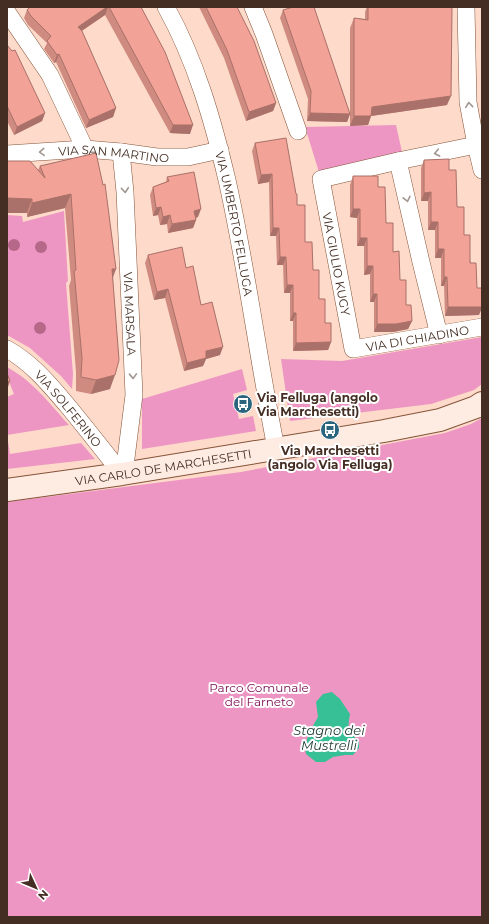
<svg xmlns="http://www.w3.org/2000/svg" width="489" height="924" viewBox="0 0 489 924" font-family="Montserrat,sans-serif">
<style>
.green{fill:#ee96c3}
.water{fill:#37c096}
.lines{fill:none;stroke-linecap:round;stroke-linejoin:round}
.street-casing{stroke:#85543a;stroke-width:18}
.secondary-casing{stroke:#85543a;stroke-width:24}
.street{stroke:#fff;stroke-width:17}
.secondary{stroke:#feebe1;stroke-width:22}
.tree{fill:#b56888}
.wall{fill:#d08b81}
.shaded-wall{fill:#a97169}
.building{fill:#f2a296;stroke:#a97169}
.oneway{stroke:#a29691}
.labels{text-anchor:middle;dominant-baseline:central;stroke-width:4;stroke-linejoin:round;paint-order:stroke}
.street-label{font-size:12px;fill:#442e23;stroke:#fff}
.poi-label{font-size:12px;font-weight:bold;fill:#442e23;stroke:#fff;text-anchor:start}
.park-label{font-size:12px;fill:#7a0b53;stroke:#fff}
.water-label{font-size:13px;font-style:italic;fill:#203c32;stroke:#fff}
</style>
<rect width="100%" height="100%" fill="#fddac9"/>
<!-- green -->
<g class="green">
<polygon points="396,125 402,152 319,172 305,127"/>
<polygon points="64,211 68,281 66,283 73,374 72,389 61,376 30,348 7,335 7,215 22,216 23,222"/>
<polygon points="482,337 482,384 474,390 431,404 290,421 281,359 342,361"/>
<path d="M 7,367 C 34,382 49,403 69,425 L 7,435 L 7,397 L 14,394 L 7,377 Z"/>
<polygon points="242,369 247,390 233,394 239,419 253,416 256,431 142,449 142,399"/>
<polygon points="482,418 482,917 7,917 7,502 241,472 445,433 471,424"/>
<polygon points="7,435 10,454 81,443 95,459 7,469"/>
</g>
<!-- water -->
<path class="water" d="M 332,692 L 340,699 L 350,714 C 347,731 349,730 359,742 L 359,748 L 353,755 L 345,755 L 333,757 L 325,762 L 316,762 L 306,754 L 305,745 L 310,731 L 318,717 L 316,702 L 323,694 Z"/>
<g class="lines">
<defs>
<g id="street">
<path id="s1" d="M 166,7 C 196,61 213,121 227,180 C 247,269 258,359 276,448"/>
<polyline points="253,7 264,34 298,131"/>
<polyline points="466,7 468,102 476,145 482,170"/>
<polyline points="7,12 50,75 85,149"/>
<path id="s2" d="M 476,145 L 398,161 L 321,179 L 353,349 L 482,327"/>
<path id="s3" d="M 121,152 L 125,192 L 134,395 L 125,466 L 122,474"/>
<path id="s4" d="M 7,154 L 85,149 L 121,152 L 157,157 L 188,157 L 220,150"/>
<polyline points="398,161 421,262 439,335"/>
<path id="s5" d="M 7,349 C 32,363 49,384 67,405 C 86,428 104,451 122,474"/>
</g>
<g id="secondary">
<path id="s6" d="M 7,490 L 122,474 L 384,431 L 440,420 L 476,407 L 482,403"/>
</g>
</defs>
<!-- street casing -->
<use href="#street" class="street-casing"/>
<!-- secondary casing -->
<use href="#secondary" class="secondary-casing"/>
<!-- street -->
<use href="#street" class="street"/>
<!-- secondary -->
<use href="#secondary" class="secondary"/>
</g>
<!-- trees -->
<g class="tree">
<circle cx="14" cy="245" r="6"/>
<circle cx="41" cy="247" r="6"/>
<circle cx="40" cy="328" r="6"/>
</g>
<!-- wall -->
<g class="wall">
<polygon points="30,7 141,7 190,134 170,133 105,15 82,31 116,108 113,117 86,128 56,62 54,63 44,49 47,43 28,25 24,18 27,10"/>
<polygon points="199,7 237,7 276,103 273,111 246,121 224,58"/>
<polygon points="367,7 452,7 447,105 371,116 368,125 350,126 350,28 354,18 365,19 365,12"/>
<polygon points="283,10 350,114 347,122 307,121 308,99 280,18"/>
<polygon points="7,45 45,113 42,121 14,135 7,121"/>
<polygon points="255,143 297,205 305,242 313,270 319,299 325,323 331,342 328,350 293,351 293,321 290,321 290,293 284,293 283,265 277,265 276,236 270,236 269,182 258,184 252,151"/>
<polygon points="96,153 113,278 110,389 91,394 76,391 76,372 69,286 71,280 65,208 27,217 27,213 7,213 7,161 38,170 40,166"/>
<polygon points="424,160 449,170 457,207 477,288 479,315 445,316 444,286 441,286 441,258 435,258 435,230 428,230 428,201 421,201 421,168"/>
<polygon points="353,176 378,187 386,223 406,305 412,321 408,329 393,332 374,332 374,302 370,302 370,274 364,275 364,246 357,246 357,218 350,217 350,185"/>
<polygon points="167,177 198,217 196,218 196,220 193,228 168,233 167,224 160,225 158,215 153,216 150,195 153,187 166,182"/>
<polygon points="148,255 186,268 220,355 206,359 203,366 184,371 165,298 154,300 145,263"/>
</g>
<!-- shaded-wall -->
<g class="shaded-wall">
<polygon points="107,7 108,7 105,15 75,35 78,27"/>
<polygon points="59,54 56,62 54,63 57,55"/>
<polygon points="451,96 447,105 371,116 368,125 350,126 354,116 372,107"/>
<polygon points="276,103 273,111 246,121 249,112"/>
<polygon points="116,108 113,117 86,128 89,120"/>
<polygon points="45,113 42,121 14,135 17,127"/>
<polygon points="310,113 350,114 347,122 307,121"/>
<polygon points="173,125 193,125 190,134 170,133"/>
<polygon points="272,174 269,182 258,184 261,175"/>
<polygon points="431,192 428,201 421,201 424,193"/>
<polygon points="71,194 65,208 27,217 32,203"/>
<polygon points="7,198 32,199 27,213 7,213"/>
<polygon points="161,207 158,215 153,216 156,208"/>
<polygon points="201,209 198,217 191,219 194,211"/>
<polygon points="353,209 360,209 357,218 350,217"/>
<polygon points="170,215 167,224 160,225 163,217"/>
<polygon points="196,220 193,228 168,233 172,224"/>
<polygon points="431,222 438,222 435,230 428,230"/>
<polygon points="273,228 279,228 276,236 270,236"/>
<polygon points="360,238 367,238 364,246 357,246"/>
<polygon points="438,249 444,249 441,258 435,258"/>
<polygon points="280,257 286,257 283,265 277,265"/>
<polygon points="367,266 373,266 370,274 364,275"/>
<polygon points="112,269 116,269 111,283"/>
<polygon points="444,277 447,277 444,286 441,286"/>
<polygon points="287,285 293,285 290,293 284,293"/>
<polygon points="168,289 165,298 154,300 157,292"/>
<polygon points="373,294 377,294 374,302 370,302"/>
<polygon points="448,307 482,307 482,308 479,315 445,316"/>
<polygon points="293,313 296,313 293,321 290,321"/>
<polygon points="412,321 408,329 393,332 374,332 377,324"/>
<polygon points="331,342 328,350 293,351 296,343"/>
<polygon points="223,347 220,355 206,359 203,366 184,371 187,363 206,351"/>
<polygon points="115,375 110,389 91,394 96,380"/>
<polygon points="10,381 7,390 7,382"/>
</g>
<!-- building -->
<g class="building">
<polygon points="30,7 107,7 78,27 82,31 116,108 89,120 59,54 57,55 47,41 51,36 31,16 27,10"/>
<polygon points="109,7 141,7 165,52 193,125 173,125"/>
<polygon points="206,7 237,7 254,41 276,103 249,112 227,50"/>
<polygon points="293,7 314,7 350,114 310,113 311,91 283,10"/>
<polygon points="368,7 452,7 451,96 372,107 371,116 354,116 354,18 368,20"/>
<polygon points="7,45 12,51 15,50 45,113 17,127 7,106"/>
<polygon points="286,138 296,194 297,194 297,205 305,205 305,242 312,242 313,270 319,270 319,299 325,299 325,323 331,323 331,342 296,343 296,313 293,313 293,285 287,285 286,257 280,257 279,228 273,228 272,174 261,175 255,143"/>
<polygon points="96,153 103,185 105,184 116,269 112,269 119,360 115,375 96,380 81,377 82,358 74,271 76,270 71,194 32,203 32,199 7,198 7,161 30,161 45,178 40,166"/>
<polygon points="449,159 449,170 456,170 457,207 464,207 464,235 470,235 470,263 476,263 477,288 482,288 482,307 448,307 447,277 444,277 444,249 438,249 438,222 431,222 431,192 424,193 424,160"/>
<polygon points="194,172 201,209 194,211 196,220 172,224 170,215 163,217 161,207 156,208 153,187 169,181 167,177"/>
<polygon points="353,176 378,176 378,187 385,187 386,223 393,223 393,252 399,251 400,280 406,280 406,305 411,305 412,321 396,324 377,324 377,294 373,294 373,266 367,266 367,238 360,238 360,209 353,209"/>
<polygon points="182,247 186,268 193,266 201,305 212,302 223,347 206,351 206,358 187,363 168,289 157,292 148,255"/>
<polygon points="7,373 10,381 7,382"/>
</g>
<!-- one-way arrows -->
<defs><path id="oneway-chevron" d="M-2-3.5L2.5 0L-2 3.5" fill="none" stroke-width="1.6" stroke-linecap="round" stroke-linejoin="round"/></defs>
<g class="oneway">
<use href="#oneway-chevron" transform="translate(469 105) rotate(-96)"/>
<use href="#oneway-chevron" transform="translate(42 152) rotate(176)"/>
<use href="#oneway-chevron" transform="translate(437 153) rotate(169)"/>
<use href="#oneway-chevron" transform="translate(125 190) rotate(85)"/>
<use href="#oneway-chevron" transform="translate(407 199) rotate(77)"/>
<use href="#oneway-chevron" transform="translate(133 376) rotate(88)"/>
</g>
<!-- icons -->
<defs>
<symbol id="bus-disc" viewBox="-11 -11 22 22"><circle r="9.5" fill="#2a657d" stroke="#fff"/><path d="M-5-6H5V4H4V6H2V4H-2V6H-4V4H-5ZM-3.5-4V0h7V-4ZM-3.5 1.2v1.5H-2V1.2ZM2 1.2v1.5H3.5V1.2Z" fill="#fff"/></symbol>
</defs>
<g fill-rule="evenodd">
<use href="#bus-disc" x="232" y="393" width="22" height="22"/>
<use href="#bus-disc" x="319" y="419" width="22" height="22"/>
</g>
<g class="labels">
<!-- street labels -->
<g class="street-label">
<text stroke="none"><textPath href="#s4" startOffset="107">VIA SAN MARTINO</textPath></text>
<text stroke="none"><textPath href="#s1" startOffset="228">VIA UMBERTO FELLUGA</textPath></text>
<text stroke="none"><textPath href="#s2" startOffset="245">VIA GIULIO KUGY</textPath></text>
<text stroke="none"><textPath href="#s3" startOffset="162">VIA MARSALA</textPath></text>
<text stroke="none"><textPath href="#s2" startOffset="397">VIA DI CHIADINO</textPath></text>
<text stroke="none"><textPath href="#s5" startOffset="86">VIA SOLFERINO</textPath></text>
<text stroke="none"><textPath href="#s6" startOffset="158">VIA CARLO DE MARCHESETTI</textPath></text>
</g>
<!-- poi labels -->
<g class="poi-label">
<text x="257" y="397">Via Felluga (angolo<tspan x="257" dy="14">Via Marchesetti)</tspan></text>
<text x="330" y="450" text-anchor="middle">Via Marchesetti<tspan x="330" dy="14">(angolo Via Felluga)</tspan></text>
</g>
<!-- park labels -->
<g class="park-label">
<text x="259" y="687">Parco Comunale<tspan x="259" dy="14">del Farneto</tspan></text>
</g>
<!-- water labels -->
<g class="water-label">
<text x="329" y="730">Stagno dei<tspan x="329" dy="15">Mustrelli</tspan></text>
</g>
</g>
<!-- border -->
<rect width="489" height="924" fill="none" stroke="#442e23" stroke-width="16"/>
<!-- north arrow -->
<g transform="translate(36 888) rotate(134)" stroke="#ffffff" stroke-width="3" paint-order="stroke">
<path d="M0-3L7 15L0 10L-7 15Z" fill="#442e23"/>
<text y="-6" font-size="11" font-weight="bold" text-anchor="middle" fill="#442e23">N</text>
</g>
</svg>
